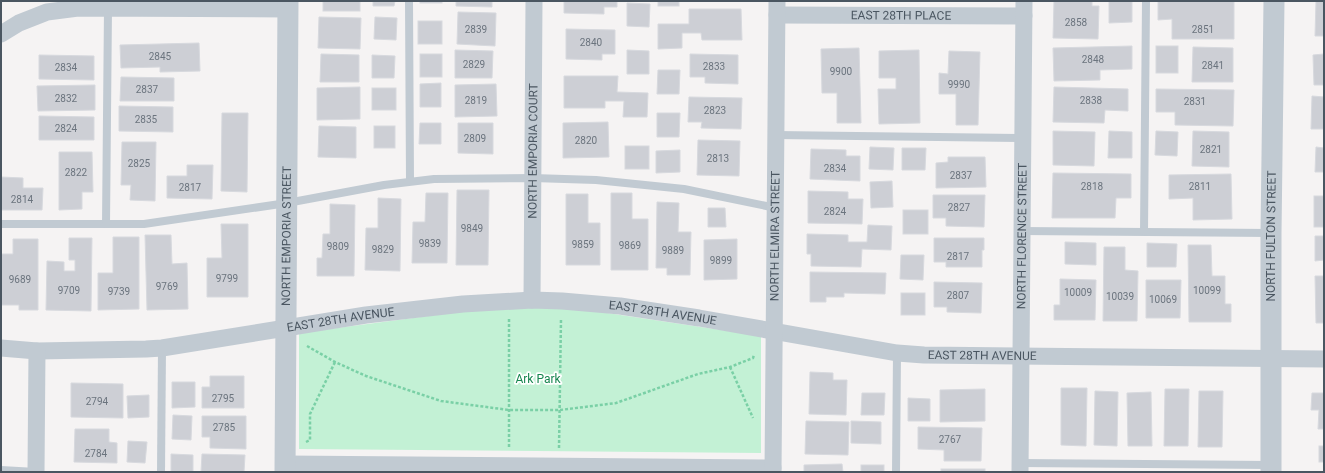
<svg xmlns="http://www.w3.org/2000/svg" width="1325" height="473" viewBox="0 0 1325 473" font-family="Roboto,sans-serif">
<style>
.green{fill:#c3f1d5}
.building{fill:#cdcfd5;stroke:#d7d9de}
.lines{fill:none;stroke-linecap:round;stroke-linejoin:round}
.path{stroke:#7ad0a6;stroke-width:2.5;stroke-dasharray:3 2;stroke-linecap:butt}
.service{stroke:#c1cad2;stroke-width:8}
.minor{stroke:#c1cad2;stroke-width:17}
.tertiary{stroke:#c1cad2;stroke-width:21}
.labels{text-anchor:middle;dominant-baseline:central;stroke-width:3.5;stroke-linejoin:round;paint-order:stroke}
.number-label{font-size:10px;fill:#6b747e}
.street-label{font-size:12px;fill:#4a5661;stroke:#fff}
.park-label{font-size:12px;fill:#17864f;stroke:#fff}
</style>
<rect width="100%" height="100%" fill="#f5f3f3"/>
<!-- green -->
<polygon class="green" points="497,307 567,307 761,336 761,453 299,449 299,333"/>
<!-- building -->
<g class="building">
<rect x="323" y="1" width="37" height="10"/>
<polygon points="373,1 395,1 394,6 373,6"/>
<rect x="420" y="1" width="22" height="2"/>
<polygon points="456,1 492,1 492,7 456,6"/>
<polygon points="564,1 617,1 617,7 604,7 604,14 564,13"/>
<rect x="658" y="1" width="21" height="5"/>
<polygon points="1054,1 1092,1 1092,6 1099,6 1098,39 1053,38"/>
<polygon points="1109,1 1132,1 1132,22 1109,23"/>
<polygon points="1158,1 1234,1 1234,39 1172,39 1172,19 1158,20"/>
<polygon points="1316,1 1324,1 1324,36 1315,36"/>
<polygon points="627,3 650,4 649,27 627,26"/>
<polygon points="689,9 741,9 742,40 702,40 701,33 682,33 682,48 658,49 658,24 689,24"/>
<polygon points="458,12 496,13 495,46 457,44"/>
<polygon points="319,17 361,18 360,49 318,48"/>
<polygon points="375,17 397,18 396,40 374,39"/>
<rect x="418" y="21" width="24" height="23"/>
<polygon points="566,29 615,30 615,54 602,54 602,60 566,59"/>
<polygon points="199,43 200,71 160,72 160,67 121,68 120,45"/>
<polygon points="1132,46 1132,69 1100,70 1100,80 1054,81 1053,48"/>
<rect x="1156" y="46" width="22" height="27"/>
<polygon points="1193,47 1233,48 1233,82 1192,82"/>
<polygon points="859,48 861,123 837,123 837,93 822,93 821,49"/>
<polygon points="455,50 493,51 492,78 455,78"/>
<polygon points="627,50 649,51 649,74 627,74"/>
<polygon points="919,50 920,123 879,124 878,89 896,89 896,78 879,78 879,51"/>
<polygon points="949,51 980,52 978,125 956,125 956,94 939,94 939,73 948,74"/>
<polygon points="321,54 359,55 359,82 320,82"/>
<rect x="420" y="54" width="22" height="23"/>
<polygon points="690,54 738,55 738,84 705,83 705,77 690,77"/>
<polygon points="1324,54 1324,85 1314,85 1313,55"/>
<polygon points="39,55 94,56 94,80 39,79"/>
<polygon points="372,55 395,56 394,78 372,78"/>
<polygon points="658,70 680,70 679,94 657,94"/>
<polygon points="564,76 618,76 617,92 648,93 647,117 623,117 624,101 605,101 605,108 564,108"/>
<polygon points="121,77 174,78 174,101 120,101"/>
<polygon points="441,83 441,107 420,107 420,84"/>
<polygon points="496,84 497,116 455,117 455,85"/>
<polygon points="95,85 95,110 38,111 37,86"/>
<polygon points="360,87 360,119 317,120 317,88"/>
<polygon points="1054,87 1128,89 1128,111 1105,110 1104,123 1053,122"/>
<rect x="372" y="88" width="24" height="22"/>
<polygon points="1156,89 1234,90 1233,126 1175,125 1175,112 1156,112"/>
<polygon points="1312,96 1324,97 1324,129 1311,129"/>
<polygon points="689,97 742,98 741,129 701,128 702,122 688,122"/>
<polygon points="119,106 173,107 173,132 119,131"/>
<polygon points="222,113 248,113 247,192 221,191"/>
<polygon points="657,113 680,113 679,137 657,137"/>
<polygon points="39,116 94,117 94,140 39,140"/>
<polygon points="608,122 609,157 563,158 563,123"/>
<polygon points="420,123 441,123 441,144 419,144"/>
<polygon points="458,123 493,123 493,154 458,153"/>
<polygon points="319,126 356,127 356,158 318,157"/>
<rect x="374" y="126" width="21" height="22"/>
<polygon points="1053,131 1095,132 1094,166 1053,165"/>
<polygon points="1109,131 1132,132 1132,158 1108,158"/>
<polygon points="1156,131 1178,132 1177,156 1155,155"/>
<polygon points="1193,131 1229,132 1229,167 1192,166"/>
<polygon points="698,140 740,141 739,176 697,175"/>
<polygon points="122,142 156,142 155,201 130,200 131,185 121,185"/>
<rect x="625" y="146" width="24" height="23"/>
<polygon points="870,147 894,148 893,170 869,169"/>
<polygon points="1316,147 1324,148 1324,172 1315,172"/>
<polygon points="902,148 926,148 925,170 902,170"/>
<polygon points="811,149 846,150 846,156 860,156 860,181 810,179"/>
<polygon points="680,150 680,172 656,173 656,151"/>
<polygon points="59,152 92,152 93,192 82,192 82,209 59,210"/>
<polygon points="948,157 985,157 986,187 936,188 936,163 948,162"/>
<polygon points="187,165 213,165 212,199 167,198 167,176 187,176"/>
<polygon points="1053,173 1131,174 1131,198 1116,198 1115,218 1052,218"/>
<polygon points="1231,174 1232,219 1193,220 1193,198 1169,199 1169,175"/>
<polygon points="1,177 23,178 23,188 43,188 42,210 1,210"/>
<polygon points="892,181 893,207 871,208 870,182"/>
<polygon points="457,190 489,190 488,265 456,265"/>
<polygon points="808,191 848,192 848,199 863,199 862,224 808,223"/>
<polygon points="426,193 448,193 447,263 412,263 413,222 425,222"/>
<polygon points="611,193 632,193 632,219 648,219 648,270 611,270"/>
<polygon points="566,194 588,194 588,223 600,223 600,265 566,265"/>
<polygon points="933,195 985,195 984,227 946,226 946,218 933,218"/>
<rect x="1314" y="196" width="10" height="31"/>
<polygon points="378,198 401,199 400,271 365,270 366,228 378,228"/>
<polygon points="657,202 679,203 678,232 691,232 690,275 667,275 667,268 656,268"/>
<polygon points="330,204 355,205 354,276 317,276 317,258 322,258 323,234 330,234"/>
<polygon points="708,208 725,208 726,227 708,227"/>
<rect x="903" y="210" width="25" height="24"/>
<polygon points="221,224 248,224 248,297 207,297 207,258 222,258"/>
<polygon points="868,225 892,226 891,250 862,249 861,267 811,266 811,254 807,254 807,234 848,235 848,242 867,242"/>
<polygon points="145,235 171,235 172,264 187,263 188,309 147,310"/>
<polygon points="1315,236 1324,236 1324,260 1315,261"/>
<polygon points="113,237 139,237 139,309 98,310 98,273 113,273"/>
<polygon points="69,238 92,238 91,311 46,310 47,261 64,262 64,271 75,271 75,260 69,260"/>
<polygon points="934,238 984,238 984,250 982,250 982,267 946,267 946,262 934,262"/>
<polygon points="13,239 38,239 38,310 19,310 19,305 1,305 1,254 13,254"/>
<polygon points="737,239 737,279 704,280 704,240"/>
<polygon points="1065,242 1096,243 1096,265 1065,264"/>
<polygon points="1147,243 1177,244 1176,267 1147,267"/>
<polygon points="1188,245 1211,245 1212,276 1225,276 1225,304 1231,304 1231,322 1189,322"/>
<polygon points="1104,247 1125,247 1125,270 1138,271 1137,321 1103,321"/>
<polygon points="901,255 924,255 923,280 900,279"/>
<polygon points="810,272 886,273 885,294 844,293 844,297 826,297 826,302 810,302"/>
<polygon points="1315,276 1324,276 1324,323 1316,323"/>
<polygon points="1060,279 1096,280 1095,320 1054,320 1054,305 1060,305"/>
<polygon points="1146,280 1181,280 1180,318 1146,318"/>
<polygon points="934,282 982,283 981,313 947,312 947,307 934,307"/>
<rect x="901" y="293" width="24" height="22"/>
<polygon points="810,372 833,373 833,380 847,380 846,415 809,414"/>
<polygon points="210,376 244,376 244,408 202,408 202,387 210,387"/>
<polygon points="172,382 195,382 195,407 172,408"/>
<polygon points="71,383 123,384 123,418 71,417"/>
<polygon points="1061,388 1087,388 1086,446 1061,445"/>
<polygon points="985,389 985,421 940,422 940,390"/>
<polygon points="1165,389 1189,389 1188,446 1164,446"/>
<polygon points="1095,391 1118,392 1117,446 1094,445"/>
<polygon points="1199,391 1223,391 1222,447 1198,447"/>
<polygon points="1151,392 1152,446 1128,446 1127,393"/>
<polygon points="862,393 885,393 884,415 861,415"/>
<polygon points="1312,393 1324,393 1324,429 1318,429 1319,410 1311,410"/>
<polygon points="149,395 149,417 128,418 127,396"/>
<polygon points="908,398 930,399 930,421 908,421"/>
<polygon points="173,415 192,416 191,440 172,439"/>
<polygon points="202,416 246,416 246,449 210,448 210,437 202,437"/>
<polygon points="806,421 849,422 848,455 805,454"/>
<polygon points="851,421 881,422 881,444 851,443"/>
<polygon points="918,427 982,428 981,461 944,461 944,450 918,449"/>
<polygon points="75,429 109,429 109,442 117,443 117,463 74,462"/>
<polygon points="128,441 147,442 145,463 127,462"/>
<rect x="1319" y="446" width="5" height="16"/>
<polygon points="171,454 193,455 193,472 171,472"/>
<polygon points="202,454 245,455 244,472 201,472"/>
<polygon points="842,464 843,472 804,472 804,465"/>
<rect x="861" y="465" width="23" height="7"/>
<rect x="941" y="469" width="44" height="3"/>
</g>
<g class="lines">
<!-- path -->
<g class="path">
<polyline points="509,319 509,448"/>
<polyline points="307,346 335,362 366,376 441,401 509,410 560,410 616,403 698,374 730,367 753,358 754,355"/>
<polyline points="730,367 753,418"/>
<polyline points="306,442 310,440 310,414 335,362"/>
<polyline points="559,448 561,319"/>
</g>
<!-- service -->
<g class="service">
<polyline points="409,1 410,181"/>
<polyline points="776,135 1023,138"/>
<polyline points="1,224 144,224 287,203 384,185 434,179 533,178 596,180 684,189 776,208"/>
<polyline points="106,224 108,8"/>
<polyline points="1022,231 1270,233"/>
<polyline points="1144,231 1146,1"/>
<polyline points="1020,463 1270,465"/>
<polyline points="1,470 36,472"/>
<polyline points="161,472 162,348"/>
<polyline points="896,472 897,353"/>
</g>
<!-- minor -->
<g class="minor">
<path id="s1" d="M 777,15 L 1024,16"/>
<polyline points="1,34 19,23 47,12 78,8 288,9"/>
<path id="s2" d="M 532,300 L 534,1"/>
<path id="s3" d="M 1,348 L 37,351 L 146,349 L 162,348 L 366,315 L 463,304 L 532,300 L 562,301 L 620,306 L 699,318 L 897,353 L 924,355 L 1324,359"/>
<polyline points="285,464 773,468"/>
<polyline points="36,472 37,351"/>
<path id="s4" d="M 773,472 L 777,1"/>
<path id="s5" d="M 1020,472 L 1024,1"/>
</g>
<!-- tertiary -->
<g class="tertiary">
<path id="s6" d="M 285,472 L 288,1"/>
<path id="s7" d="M 1271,472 L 1271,233 L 1274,1"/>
</g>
</g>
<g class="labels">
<!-- number labels -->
<g class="number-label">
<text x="1076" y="22">2858</text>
<text x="476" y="29">2839</text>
<text x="1203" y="29">2851</text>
<text x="591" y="42">2840</text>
<text x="160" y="56">2845</text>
<text x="1093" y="59">2848</text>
<text x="474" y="64">2829</text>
<text x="1213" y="65">2841</text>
<text x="714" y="66">2833</text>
<text x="66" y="67">2834</text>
<text x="841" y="71">9900</text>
<text x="959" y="84">9990</text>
<text x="147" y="89">2837</text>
<text x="66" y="98">2832</text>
<text x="476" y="100">2819</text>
<text x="1091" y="100">2838</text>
<text x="1195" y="101">2831</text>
<text x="715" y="110">2823</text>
<text x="146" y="119">2835</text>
<text x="66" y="128">2824</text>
<text x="475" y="138">2809</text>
<text x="586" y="140">2820</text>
<text x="1211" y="149">2821</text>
<text x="718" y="158">2813</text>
<text x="139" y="163">2825</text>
<text x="835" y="168">2834</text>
<text x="76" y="172">2822</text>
<text x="961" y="175">2837</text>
<text x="1092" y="186">2818</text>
<text x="1200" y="186">2811</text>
<text x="190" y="187">2817</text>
<text x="22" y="199">2814</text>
<text x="959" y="207">2827</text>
<text x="835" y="211">2824</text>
<text x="472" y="228">9849</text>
<text x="430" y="243">9839</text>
<text x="583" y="244">9859</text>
<text x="630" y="245">9869</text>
<text x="338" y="246">9809</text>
<text x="383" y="249">9829</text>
<text x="673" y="250">9889</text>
<text x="958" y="256">2817</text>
<text x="721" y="260">9899</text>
<text x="227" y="278">9799</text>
<text x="20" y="279">9689</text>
<text x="167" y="286">9769</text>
<text x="69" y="290">9709</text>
<text x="1207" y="290">10099</text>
<text x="119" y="291">9739</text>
<text x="1078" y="292">10009</text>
<text x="958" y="295">2807</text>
<text x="1120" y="296">10039</text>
<text x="1163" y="299">10069</text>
<text x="223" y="398">2795</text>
<text x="97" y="401">2794</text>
<text x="224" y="427">2785</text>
<text x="950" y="439">2767</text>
<text x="96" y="453">2784</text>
</g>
<!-- street labels -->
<g class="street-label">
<text stroke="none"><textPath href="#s1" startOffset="124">EAST 28TH PLACE</textPath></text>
<text stroke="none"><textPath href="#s2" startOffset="149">NORTH EMPORIA COURT</textPath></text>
<text stroke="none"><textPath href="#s7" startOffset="236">NORTH FULTON STREET</textPath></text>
<text stroke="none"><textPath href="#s6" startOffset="236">NORTH EMPORIA STREET</textPath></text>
<text stroke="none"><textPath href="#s4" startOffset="236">NORTH ELMIRA STREET</textPath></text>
<text stroke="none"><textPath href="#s5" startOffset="236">NORTH FLORENCE STREET</textPath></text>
<text stroke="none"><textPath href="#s3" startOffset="666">EAST 28TH AVENUE</textPath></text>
<text stroke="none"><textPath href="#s3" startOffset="342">EAST 28TH AVENUE</textPath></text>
<text stroke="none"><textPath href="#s3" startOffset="989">EAST 28TH AVENUE</textPath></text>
</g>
<!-- park labels -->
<g class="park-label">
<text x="538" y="379">Ark Park</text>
</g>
</g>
<!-- border -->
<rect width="1325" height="473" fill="none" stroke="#4a5661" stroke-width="4"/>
</svg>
